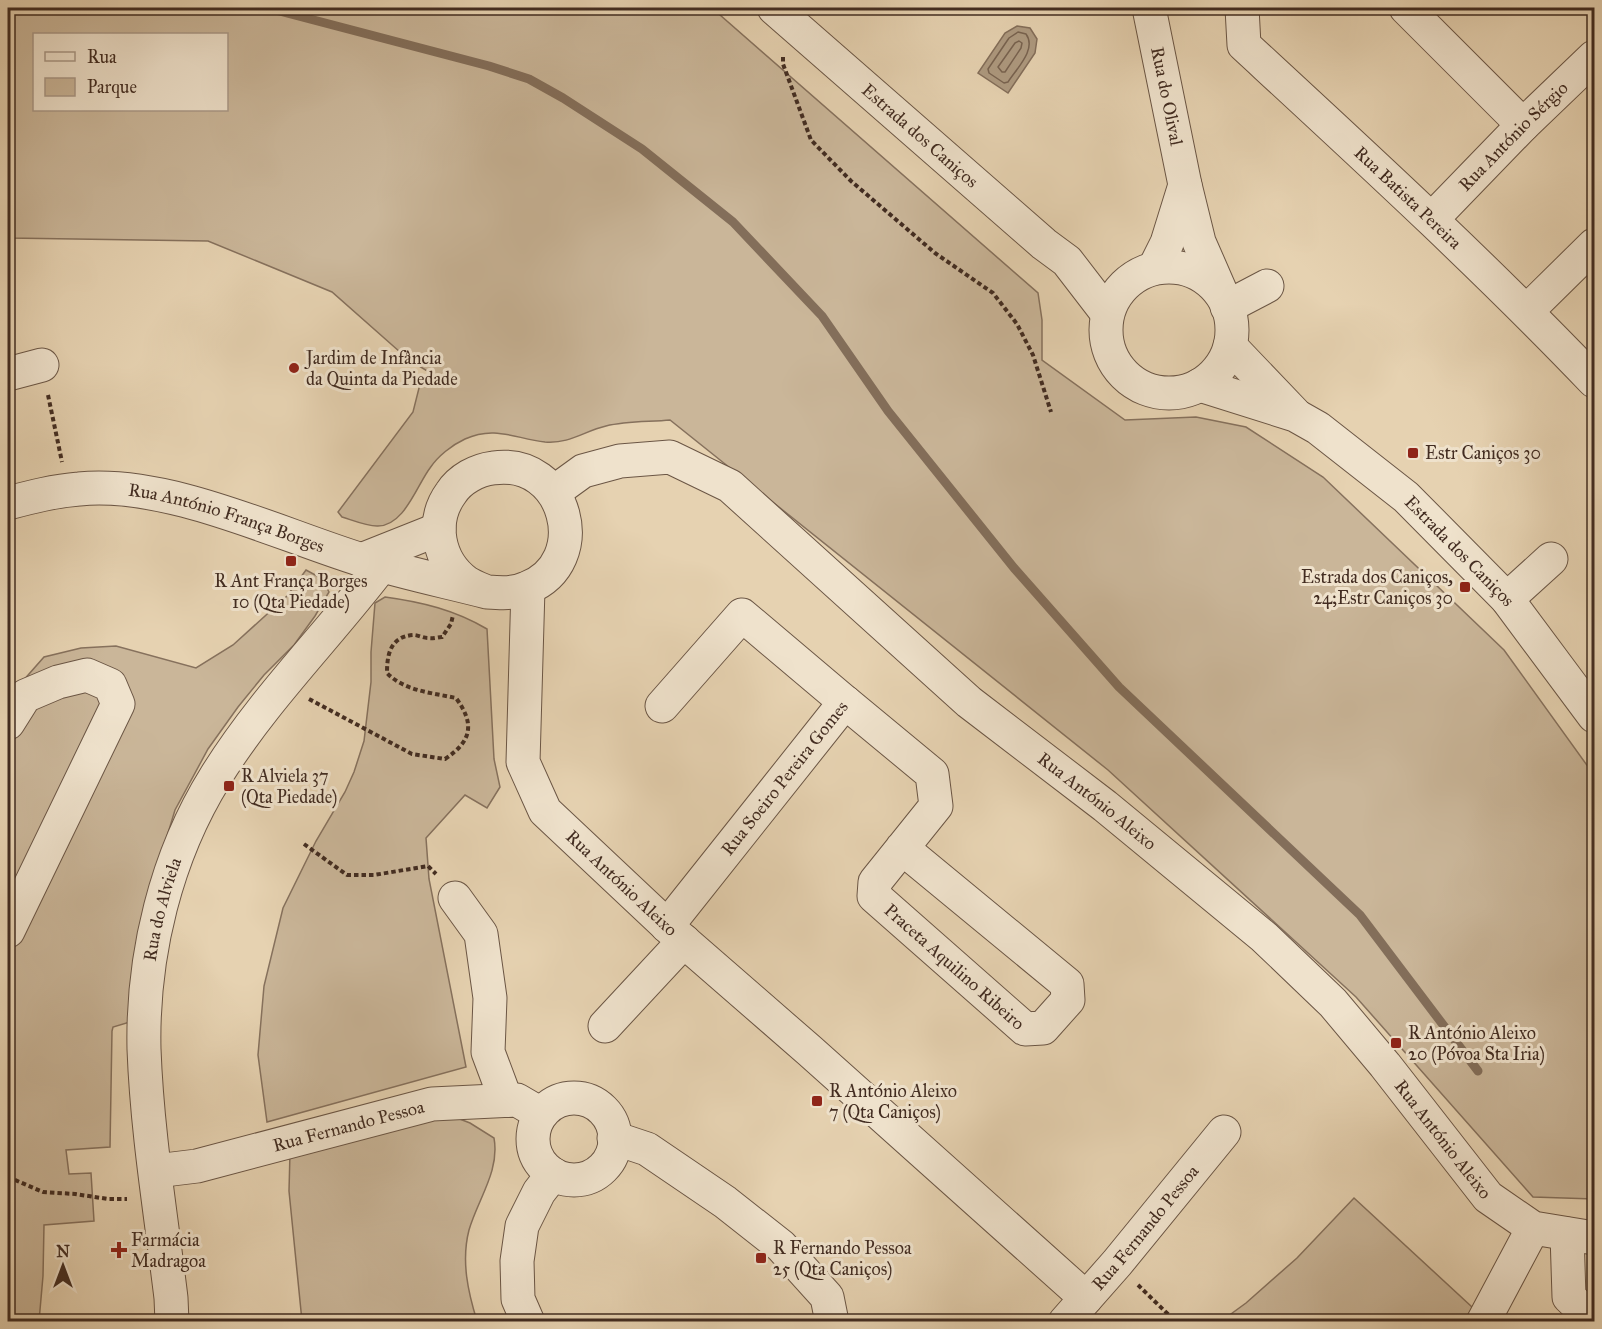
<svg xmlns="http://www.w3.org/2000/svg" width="1602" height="1329" viewBox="0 0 1602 1329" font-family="'IM FELL Great Primer',serif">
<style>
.green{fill:#cab699;stroke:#86715d;stroke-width:1.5;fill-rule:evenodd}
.water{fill:#ae9a80;stroke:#836e5a;stroke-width:1.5}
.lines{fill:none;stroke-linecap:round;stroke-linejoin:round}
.shore{stroke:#786350;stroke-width:1.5}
.stream{stroke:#836e5a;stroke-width:9}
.minor-casing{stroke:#6b5645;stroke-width:35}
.path{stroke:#422c21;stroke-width:4;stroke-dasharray:4.5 3;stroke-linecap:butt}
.minor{stroke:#efe2cc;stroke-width:33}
.poi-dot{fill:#8f2418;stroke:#efe2cc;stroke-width:2}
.labels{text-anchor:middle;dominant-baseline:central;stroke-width:6;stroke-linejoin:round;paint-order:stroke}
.street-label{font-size:18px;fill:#422c21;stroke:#efe2cc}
.poi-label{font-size:18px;fill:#422c21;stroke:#efe2cc;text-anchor:start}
</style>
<rect width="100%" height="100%" fill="#e6d2b1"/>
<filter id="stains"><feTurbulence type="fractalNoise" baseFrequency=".00333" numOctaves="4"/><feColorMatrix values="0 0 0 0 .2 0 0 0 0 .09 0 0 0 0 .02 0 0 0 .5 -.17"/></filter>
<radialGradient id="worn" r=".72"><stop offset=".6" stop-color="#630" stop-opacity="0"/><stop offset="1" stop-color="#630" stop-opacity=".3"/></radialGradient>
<!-- green -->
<g class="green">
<path d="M 8,8 L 712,8 L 1038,293 L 1042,320 L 1042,360 L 1125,420 L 1196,417 L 1246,427 L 1323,477 L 1504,650 L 1594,775 L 1594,1199 L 1533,1197 L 1356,997 L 1108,770 L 670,420 C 650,422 627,421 606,426 C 584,431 570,444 545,442 C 516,439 495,425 465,439 C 452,445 438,456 430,468 C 417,485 404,527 377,526 C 366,526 352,520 342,517 L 338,512 L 413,412 L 419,388 L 429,372 L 409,360 L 332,292 L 208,241 L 8,238 ZM 34,34 L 226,34 L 226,110 L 34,110 Z"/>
<polygon points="306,570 321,578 329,592 315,616 294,645 264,675 238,707 208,749 175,810 139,929 130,1022 113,1027 112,1031 110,1147 66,1150 69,1174 91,1173 94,1221 44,1225 43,1276 39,1321 8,1321 8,704 22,682 44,657 81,648 116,646 196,668 233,645 287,596"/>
<path d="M 385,597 C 422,602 455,610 487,629 L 494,759 L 500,787 L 487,808 L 465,795 L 426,838 L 429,879 L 466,1067 L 267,1122 L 258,1055 L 264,986 L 283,908 L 316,841 L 345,792 L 354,772 L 364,741 L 371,682 L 371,652 L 375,603 Z"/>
<path d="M 452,1116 L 470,1123 L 494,1138 C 500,1171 478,1199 469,1230 C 461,1261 468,1292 477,1321 L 302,1321 L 289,1191 L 290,1153 Z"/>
<polygon points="1354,1198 1485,1319 1469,1322 1220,1322 1246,1303 1297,1258"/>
</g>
<!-- water -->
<polygon class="water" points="1017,26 1030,28 1037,39 1035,53 1008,93 978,73 1005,33"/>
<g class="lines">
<!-- shore -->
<g class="shore">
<path d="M 1018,32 L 1026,34 C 1037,49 1017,68 1008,82 L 1004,83 L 989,73 L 988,69 L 1009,38 Z"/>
<polygon points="1019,41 1022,43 1021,48 1005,72 1002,72 998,67 1015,43"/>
</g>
<!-- stream -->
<polyline class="stream" points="268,8 489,66 529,79 563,98 642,149 733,222 822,316 888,411 1014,568 1119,687 1360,915 1478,1071"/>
<defs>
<g id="minor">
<path id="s1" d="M 774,8 L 1044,244 L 1067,261 L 1107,313"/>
<path id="s2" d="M 1149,8 L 1185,185 L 1199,242 L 1220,290"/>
<path id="s3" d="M 1242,8 L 1244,45 C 1363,155 1482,264 1594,381"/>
<polyline points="1406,8 1523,125"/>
<path id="s4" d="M 1432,219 L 1523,125 L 1594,57"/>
<circle cx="1169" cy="330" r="63"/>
<polyline points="1155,267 1167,243 1185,185"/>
<polyline points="1227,307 1267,286"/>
<polyline points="1527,311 1594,245"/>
<polyline points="1230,346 1294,413"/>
<polyline points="8,374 42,365"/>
<path id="s5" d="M 1200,385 L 1295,415 L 1318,428 L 1406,497 L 1507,599 L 1594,716"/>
<path id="s6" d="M 554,492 L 583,471 L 620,461 L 670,457 L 730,486 L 969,702 L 1105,806 L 1264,937 L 1333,1003 L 1385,1065 L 1488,1197 L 1533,1228 L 1594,1238"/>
<path id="s7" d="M 8,503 C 31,497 54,491 79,489 C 166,480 276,533 359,559 C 401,572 444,581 487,592 C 501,593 514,594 527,588 C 594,562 567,457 493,468 C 477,470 460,479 451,493 C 430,522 438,561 466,582 C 472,586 480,589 487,592"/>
<polyline points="361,560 439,529"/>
<path id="s8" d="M 528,588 L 523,762 L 545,811 L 679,937 L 810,1051 L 1086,1298"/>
<polyline points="1507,599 1551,559"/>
<polyline points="662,706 742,615 845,702"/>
<polyline points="8,723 25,696 58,682 87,675 110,685 118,704 8,931"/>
<polyline points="455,898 481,934 490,998 488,1052 506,1100"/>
<path id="s9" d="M 667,926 L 845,702 L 932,774 L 936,806 L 875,882 L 874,896 L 1025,1029 L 1043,1028 L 1068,1000 L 1067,984 L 902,848"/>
<polyline points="605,1026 684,941"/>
<circle cx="574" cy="1139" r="41"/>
<polyline points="614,1138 647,1149 725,1202 781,1246 827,1297 832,1322"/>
<path id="s10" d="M 156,1171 L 197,1166 L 432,1104 L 517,1100 L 541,1114"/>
<polyline points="1567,1234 1569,1297 1594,1321"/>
<path id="s11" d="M 172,1322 L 171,1298 C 161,1215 147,1132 144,1049 C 142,955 166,856 216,776 C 263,700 328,636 382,565"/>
<polyline points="528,1322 518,1299 517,1261 522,1226 539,1192 553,1174"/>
<path id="s12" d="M 1065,1322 L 1117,1263 L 1224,1132"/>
<polyline points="1483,1322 1533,1228"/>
</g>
</defs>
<!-- minor casing -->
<use href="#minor" class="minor-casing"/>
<!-- path -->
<g class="path">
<polyline points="783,57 783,64 811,140 851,181 935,253 993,293 1017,324 1033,355 1051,412"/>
<polyline points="48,395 62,462"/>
<path d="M 309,699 L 412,754 L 445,759 C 472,741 475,724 456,698 C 433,693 404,691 387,673 C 387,655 390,636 414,635 C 418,635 423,638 428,638 C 433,639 438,637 442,637 L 451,624 L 453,615"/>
<polyline points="304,844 347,875 374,875 428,866 436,874"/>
<polyline points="8,1177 43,1192 75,1194 108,1199 127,1199"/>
<polyline points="1138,1285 1176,1322"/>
</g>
<!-- minor -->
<use href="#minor" class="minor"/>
</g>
<!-- markers -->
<g class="poi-dot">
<circle cx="294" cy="368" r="6"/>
<rect x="1407" y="447" width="12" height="12" rx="3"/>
<rect x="285" y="555" width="12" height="12" rx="3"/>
<rect x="1459" y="581" width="12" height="12" rx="3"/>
<rect x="223" y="780" width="12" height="12" rx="3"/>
<rect x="1390" y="1037" width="12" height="12" rx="3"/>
<rect x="811" y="1095" width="12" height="12" rx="3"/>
<path d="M116 1241h6v6h6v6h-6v6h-6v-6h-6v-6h6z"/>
<rect x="755" y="1252" width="12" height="12" rx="3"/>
</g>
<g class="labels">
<!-- street labels -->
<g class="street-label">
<text stroke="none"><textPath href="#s2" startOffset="90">Rua do Olival</textPath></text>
<text stroke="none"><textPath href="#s1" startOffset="194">Estrada dos Caniços</textPath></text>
<text stroke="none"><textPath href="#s4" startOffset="116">Rua António Sérgio</textPath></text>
<text stroke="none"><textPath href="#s3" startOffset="261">Rua Batista Pereira</textPath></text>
<text stroke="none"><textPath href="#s7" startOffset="224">Rua António França Borges</textPath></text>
<text stroke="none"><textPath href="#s5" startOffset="314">Estrada dos Caniços</textPath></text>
<text stroke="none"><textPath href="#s9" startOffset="189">Rua Soeiro Pereira Gomes</textPath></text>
<text stroke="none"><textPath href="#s6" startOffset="675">Rua António Aleixo</textPath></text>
<text stroke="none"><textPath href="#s8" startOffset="333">Rua António Aleixo</textPath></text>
<text stroke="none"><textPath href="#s11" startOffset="416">Rua do Alviela</textPath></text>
<text stroke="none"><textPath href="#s9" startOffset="650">Praceta Aquilino Ribeiro</textPath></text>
<text stroke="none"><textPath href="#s10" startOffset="198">Rua Fernando Pessoa</textPath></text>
<text stroke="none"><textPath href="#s6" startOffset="1161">Rua António Aleixo</textPath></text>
<text stroke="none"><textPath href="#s12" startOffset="124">Rua Fernando Pessoa</textPath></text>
</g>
<!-- poi labels -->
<g class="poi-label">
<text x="306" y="358">Jardim de Infância<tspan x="306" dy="21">da Quinta da Piedade</tspan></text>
<text x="1425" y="453">Estr Caniços 30</text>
<text x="1453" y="577" text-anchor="end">Estrada dos Caniços,<tspan x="1453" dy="21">24;Estr Caniços 30</tspan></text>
<text x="291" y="581" text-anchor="middle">R Ant França Borges<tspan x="291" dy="21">10 (Qta Piedade)</tspan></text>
<text x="241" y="776">R Alviela 37<tspan x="241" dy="21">(Qta Piedade)</tspan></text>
<text x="1408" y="1033">R António Aleixo<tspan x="1408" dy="21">20 (Póvoa Sta Iria)</tspan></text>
<text x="829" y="1091">R António Aleixo<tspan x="829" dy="21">7 (Qta Caniços)</tspan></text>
<text x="131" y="1240">Farmácia<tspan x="131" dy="21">Madragoa</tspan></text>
<text x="773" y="1248">R Fernando Pessoa<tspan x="773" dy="21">25 (Qta Caniços)</tspan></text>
</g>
</g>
<!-- margin -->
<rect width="1602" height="1329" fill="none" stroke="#e6d2b1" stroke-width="30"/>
<rect x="9" y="9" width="1584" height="1311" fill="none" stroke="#422c21" stroke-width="3"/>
<rect x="15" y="15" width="1572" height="1299" fill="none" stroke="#422c21" stroke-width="1.5"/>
<!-- legend -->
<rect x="33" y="33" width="195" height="78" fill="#efe2cc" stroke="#aa9988" stroke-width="1.5"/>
<rect x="45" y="52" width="30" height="9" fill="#efe2cc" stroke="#aa9988" stroke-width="1.5"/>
<text x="87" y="63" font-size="18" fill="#422c21">Rua</text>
<rect x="45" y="78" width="30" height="18" fill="#cab699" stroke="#aa9988" stroke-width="1.5"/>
<text x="87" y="93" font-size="18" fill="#422c21">Parque</text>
<!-- north arrow -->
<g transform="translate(63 1266)" stroke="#efe2cc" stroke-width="4.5" paint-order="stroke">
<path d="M0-4.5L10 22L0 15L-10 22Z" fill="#422c21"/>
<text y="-9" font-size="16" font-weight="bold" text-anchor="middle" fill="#422c21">N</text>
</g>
<rect width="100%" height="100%" filter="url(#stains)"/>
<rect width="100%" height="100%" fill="url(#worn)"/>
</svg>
